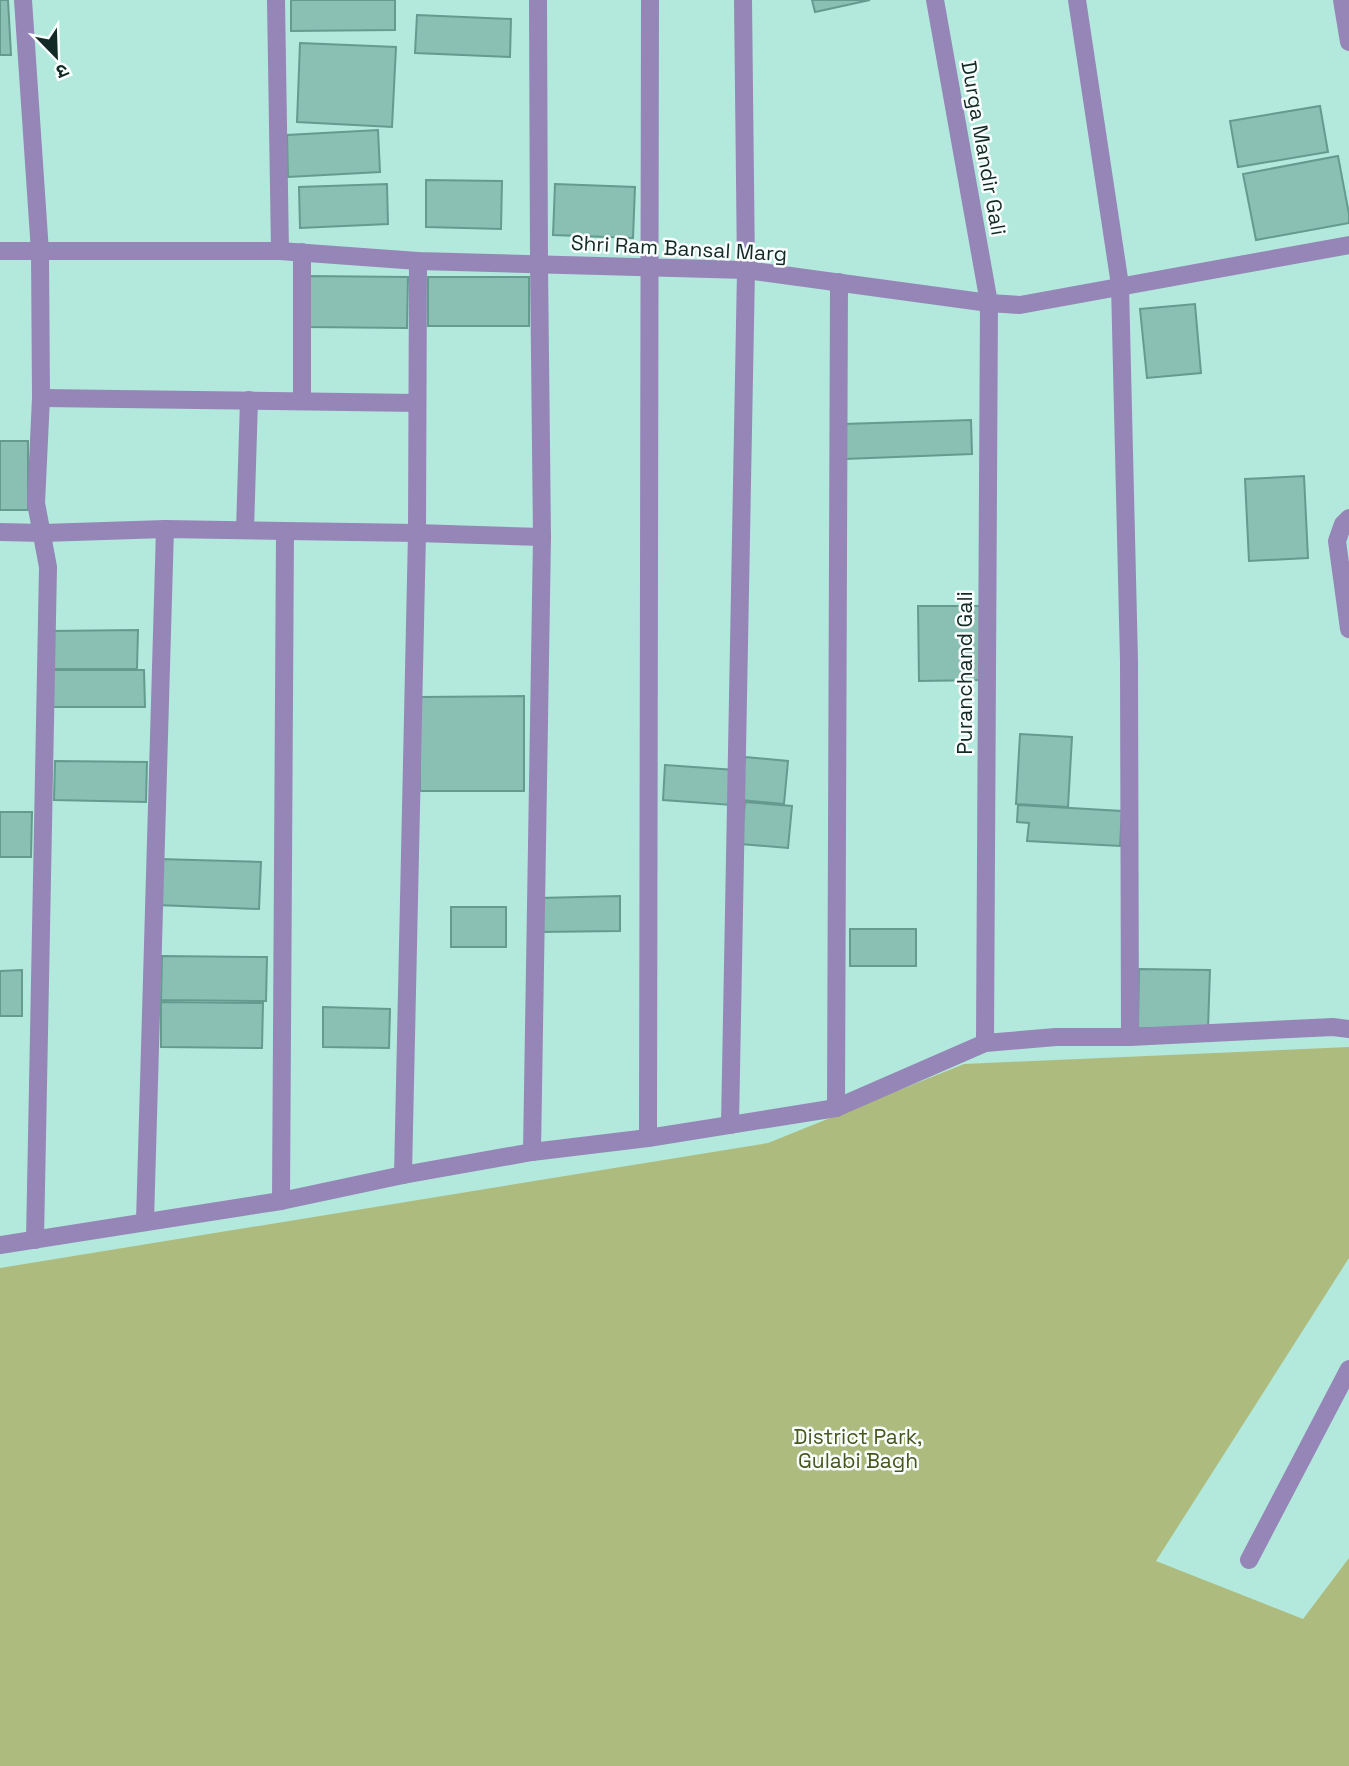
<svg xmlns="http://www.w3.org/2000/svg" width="1349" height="1766" viewBox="0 0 1349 1766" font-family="'Space Grotesk','Noto Sans Devanagari',sans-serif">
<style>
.green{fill:#adbc7e}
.building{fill:#8abfb3;stroke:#659a8f;stroke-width:2}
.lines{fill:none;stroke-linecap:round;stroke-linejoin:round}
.minor{stroke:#9686b7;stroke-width:18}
.labels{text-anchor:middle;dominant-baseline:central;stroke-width:5;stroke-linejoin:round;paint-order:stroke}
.street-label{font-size:21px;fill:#132925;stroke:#f9fefd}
.park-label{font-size:21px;fill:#4a561e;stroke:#f9fefd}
</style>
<rect width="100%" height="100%" fill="#b3e9dd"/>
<!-- green -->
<polygon class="green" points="1349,1047 1349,1258 1156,1561 1303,1619 1349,1558 1349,1766 0,1766 0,1268 768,1143 964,1064"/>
<!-- building -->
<g class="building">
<polygon points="0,0 8,0 11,55 0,55"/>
<polygon points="291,0 395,0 395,30 291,31"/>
<polygon points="812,0 870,0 815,12"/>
<polygon points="417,15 511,19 510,57 415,53"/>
<polygon points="300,43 396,47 392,127 297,122"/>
<polygon points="1320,106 1328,152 1238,167 1230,121"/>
<polygon points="378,130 380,172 288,177 287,135"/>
<polygon points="1338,156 1349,214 1349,223 1256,240 1243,174"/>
<polygon points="426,180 502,181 501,229 426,227"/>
<polygon points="387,184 388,224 300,228 299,187"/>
<polygon points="555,184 635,187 633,238 553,235"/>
<polygon points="307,276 408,277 407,328 306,327"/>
<rect x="428" y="277" width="101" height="49"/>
<polygon points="1195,304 1201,373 1147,378 1140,309"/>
<polygon points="971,420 972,454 845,459 843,424"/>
<rect x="0" y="441" width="28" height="69"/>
<polygon points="1304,476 1308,558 1249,561 1245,479"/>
<polygon points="918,606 982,606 982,680 919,681"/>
<polygon points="138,630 137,669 50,669 50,631"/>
<polygon points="53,670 144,670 145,707 52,707"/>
<polygon points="524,696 524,791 420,791 420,697"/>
<polygon points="1020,734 1072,737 1068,807 1016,804"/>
<polygon points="745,757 788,761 784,804 741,800"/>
<polygon points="55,761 147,762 146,802 54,800"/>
<polygon points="665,765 735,770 732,805 663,800"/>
<polygon points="745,802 792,806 788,848 741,844"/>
<polygon points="1018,805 1122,811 1120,846 1027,841 1029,823 1017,822"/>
<polygon points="0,812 32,812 31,857 0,857"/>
<polygon points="159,859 261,862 259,909 157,905"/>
<polygon points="620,896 620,931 540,932 539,898"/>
<rect x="451" y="907" width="55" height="40"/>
<rect x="850" y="929" width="66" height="37"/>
<polygon points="162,956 267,957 266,1001 161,1000"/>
<polygon points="1139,969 1210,970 1208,1029 1138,1028"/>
<polygon points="22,970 22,1016 0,1016 0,971"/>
<polygon points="161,1002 263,1003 262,1048 161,1047"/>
<polygon points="323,1007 390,1009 389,1048 323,1047"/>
</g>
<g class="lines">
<!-- minor -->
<g class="minor">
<polyline points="23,0 40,252 41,398 36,503 48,567 35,1240"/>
<polyline points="276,0 280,251"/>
<polyline points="935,0 989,303 985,1043"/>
<polyline points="1077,0 1120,285 1129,661 1130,1037"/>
<polyline points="1342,0 1349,42"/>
<polyline points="0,251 280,251 418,261 746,270 989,303 1020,305 1349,245"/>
<polyline points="302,252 302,401"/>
<polyline points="41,398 417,403"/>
<polyline points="1349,518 1343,524 1337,541 1349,629"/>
<polyline points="245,530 249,400"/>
<polyline points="0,532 43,533 165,529 417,533 542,537 539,264 538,0"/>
<polyline points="836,1108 839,282"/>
<polyline points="730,1125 746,270 743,0"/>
<polyline points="648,1138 650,0"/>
<polyline points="532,1152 542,537"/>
<polyline points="403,1175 417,533 418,261"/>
<polyline points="281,1201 285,531"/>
<polyline points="145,1221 165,529"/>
<polyline points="0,1245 281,1201 403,1175 532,1152 648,1138 836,1108 985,1043 1056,1037 1130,1037 1333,1027 1349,1029"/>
<polyline points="1249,1560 1349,1369"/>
</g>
</g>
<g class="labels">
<!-- street labels -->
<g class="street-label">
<text transform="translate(984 148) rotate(80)">Durga Mandir Gali</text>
<text transform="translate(679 248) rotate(3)">Shri Ram Bansal Marg</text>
<text transform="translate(964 673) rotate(-90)">Puranchand Gali</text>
</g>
<!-- park labels -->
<g class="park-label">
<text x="858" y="1436">District Park,<tspan x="858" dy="24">Gulabi Bagh</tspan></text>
</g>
</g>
<!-- north arrow -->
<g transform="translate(56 56) rotate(157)" stroke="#f9fefd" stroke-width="5" paint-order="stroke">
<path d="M0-5L12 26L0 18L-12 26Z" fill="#132925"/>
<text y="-10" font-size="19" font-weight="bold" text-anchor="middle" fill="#132925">उ</text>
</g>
</svg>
